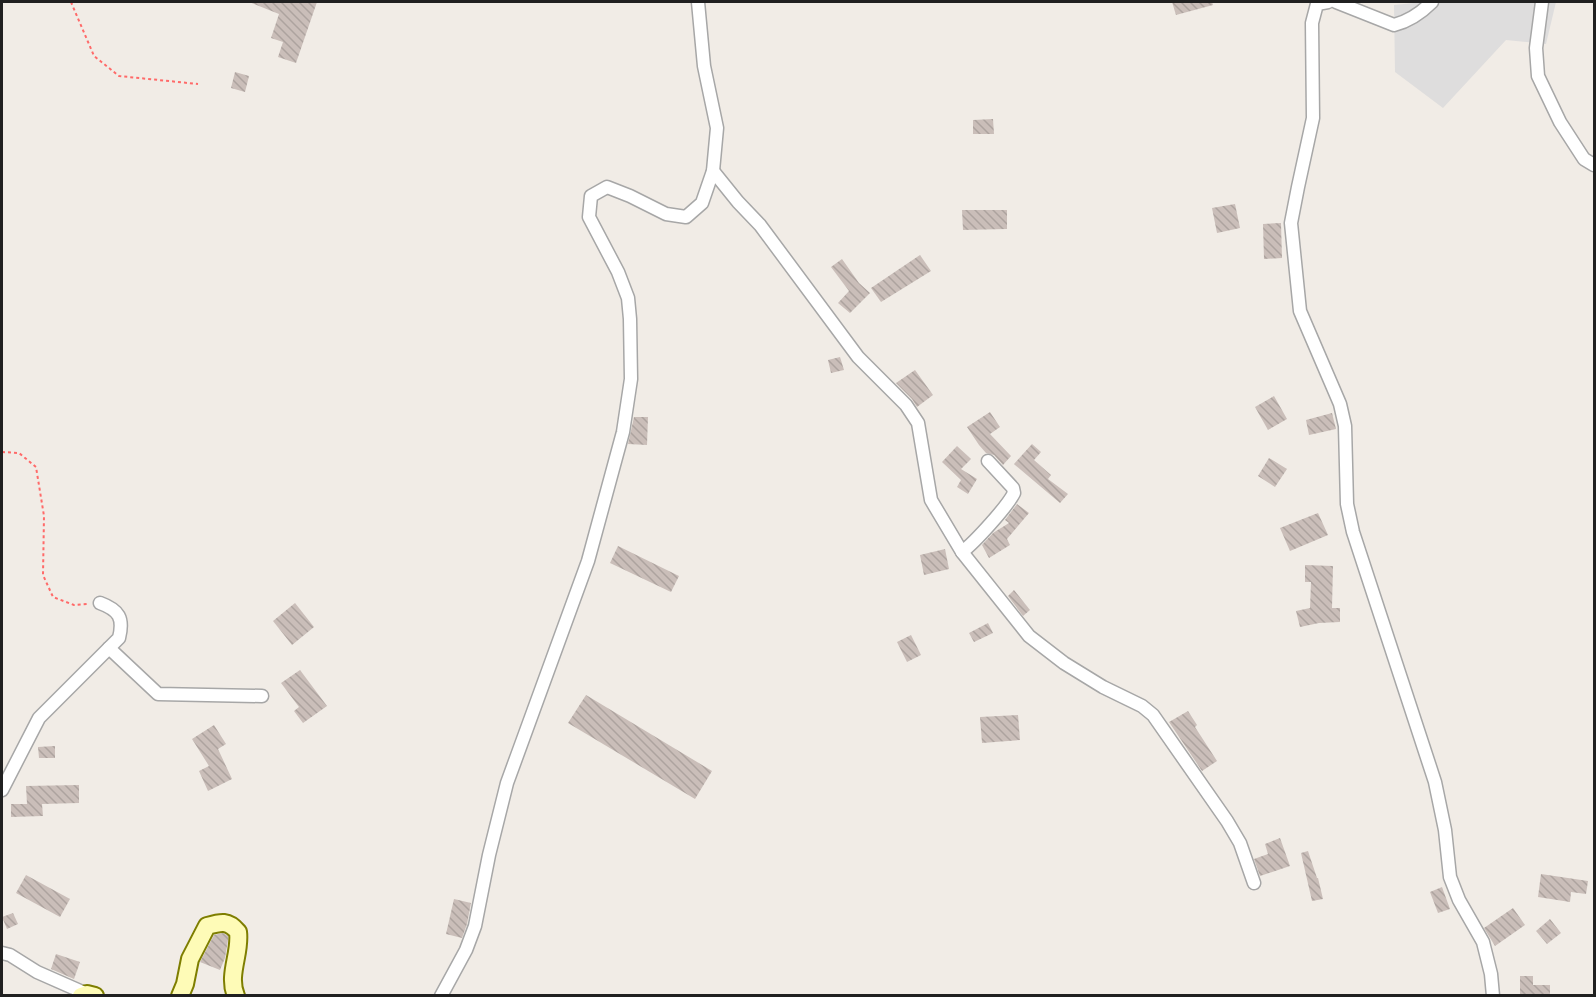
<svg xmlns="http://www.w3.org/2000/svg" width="1596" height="997" viewBox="0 0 1596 997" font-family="Manrope,sans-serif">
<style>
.residential{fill:#dedddd}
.building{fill:url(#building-back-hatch)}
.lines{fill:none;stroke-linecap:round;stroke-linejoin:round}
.street-casing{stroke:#a7a7a7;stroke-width:15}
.secondary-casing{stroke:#7e7e00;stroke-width:20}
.path{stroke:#ff6a69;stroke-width:2;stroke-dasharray:3 3;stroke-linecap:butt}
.street{stroke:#fff;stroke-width:12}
.secondary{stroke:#fefbb7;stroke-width:16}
</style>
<defs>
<pattern id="building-back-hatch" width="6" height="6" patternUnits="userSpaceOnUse" patternTransform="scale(1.5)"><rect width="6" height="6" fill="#cabeb9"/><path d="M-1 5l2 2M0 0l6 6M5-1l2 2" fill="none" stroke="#ada39f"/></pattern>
</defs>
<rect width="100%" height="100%" fill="#f1ece6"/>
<!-- residential -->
<polygon class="residential" points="1416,2 1556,2 1546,44 1506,40 1443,108 1395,72 1394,5 1414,3"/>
<!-- building -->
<g class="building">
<polygon points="249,2 317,2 296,63 278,57 283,42 271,38 279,14"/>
<polygon points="1172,2 1212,2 1213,5 1176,15"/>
<polygon points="235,72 249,76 245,92 231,88"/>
<polygon points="993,119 994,134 973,134 973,120"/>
<polygon points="1235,204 1240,228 1217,233 1212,208"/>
<polygon points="962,210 1007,210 1007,229 963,230"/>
<polygon points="1281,223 1282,258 1264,259 1263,224"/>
<polygon points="920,255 931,271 881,302 871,288"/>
<polygon points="842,259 859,283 870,293 850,313 838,303 849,291 831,267"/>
<polygon points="840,357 844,370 831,373 828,360"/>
<polygon points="915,370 933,395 917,407 912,399 896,383"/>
<polygon points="1274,396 1287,419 1268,430 1255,407"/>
<polygon points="990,412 1000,427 990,434 1011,456 1003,465 994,455 986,453 979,445 967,427"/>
<polygon points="1332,413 1336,429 1309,435 1306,420"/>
<polygon points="634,417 648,417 647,445 628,444"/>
<polygon points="1032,444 1041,452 1034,460 1051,475 1048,479 1068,494 1060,503 1014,464"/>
<polygon points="957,446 971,459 961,469 977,479 968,494 957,487 961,480 942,462"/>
<polygon points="1269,458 1287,469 1275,487 1258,476"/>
<polygon points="1017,504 1029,513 1007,539 1010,545 989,558 982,545 993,533 1009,523 1005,520"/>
<polygon points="1318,513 1328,535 1290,551 1280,528"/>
<polygon points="618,546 679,576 671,592 610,563"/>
<polygon points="945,549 949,569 924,575 920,555"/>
<polygon points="1305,565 1333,566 1332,608 1340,608 1340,622 1319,623 1300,627 1296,611 1310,608 1311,582 1305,582"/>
<polygon points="1014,590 1030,610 1023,616 1008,596"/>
<polygon points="295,603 314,627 292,645 273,621"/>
<polygon points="988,623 993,633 974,642 969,633"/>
<polygon points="911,635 921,655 907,662 897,642"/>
<polygon points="300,670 327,706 303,723 294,711 299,707 281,683"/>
<polygon points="586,695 712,771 695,799 568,723"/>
<polygon points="1188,711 1197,725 1195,727 1217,761 1202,771 1169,722"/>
<polygon points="1018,715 1020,740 982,743 980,717"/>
<polygon points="214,725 226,744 218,749 232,779 208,791 199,771 209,766 192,739"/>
<polygon points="55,746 55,758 39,758 38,747"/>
<polygon points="79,785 79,803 42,804 43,816 11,817 11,804 27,804 26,786"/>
<polygon points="1280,838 1290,866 1260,876 1254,859 1268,854 1265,844"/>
<polygon points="1308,851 1317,878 1318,878 1323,899 1312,901 1301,853"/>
<polygon points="1541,874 1588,881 1586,894 1571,892 1570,902 1538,897"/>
<polygon points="26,875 70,899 60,917 16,893"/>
<polygon points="1442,887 1450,909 1438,913 1430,892"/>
<polygon points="454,899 471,903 467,924 462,938 446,934"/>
<polygon points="1513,908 1525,925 1495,946 1484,928"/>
<polygon points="13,913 18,924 7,929 2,917"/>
<polygon points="1550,919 1561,933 1547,944 1536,931"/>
<polygon points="223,933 228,936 228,940 225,958 220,970 200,962 214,935"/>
<polygon points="56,954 80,962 74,979 51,969"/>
<polygon points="1520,976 1533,976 1533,985 1550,985 1550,996 1520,996"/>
</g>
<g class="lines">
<defs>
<g id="street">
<polyline points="1328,2 1317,4 1312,23 1313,118 1298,187 1291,223 1300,311 1340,404 1345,426 1347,504 1353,532 1435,782 1445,830 1450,877 1459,900 1483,942 1491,974 1493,996"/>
<path d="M 1336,2 L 1394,25 C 1410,21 1421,13 1432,2"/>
<polyline points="1542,2 1536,48 1538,76 1560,122 1584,159 1594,165"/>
<polyline points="713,171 738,202 760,225 858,357 906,405 918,423 931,500 962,552 1029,636 1064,663 1103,687 1142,706 1153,715 1227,821 1240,843 1254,883"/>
<path d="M 962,552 C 975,542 1007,507 1014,493 L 1013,488 L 988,461"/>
<polyline points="109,648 158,694 262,696"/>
<path d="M 2,790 L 39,718 L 119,638 C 124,618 119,610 100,603"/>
<polyline points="2,953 10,955 37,972 87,994"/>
<polyline points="441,996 466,950 475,926 489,855 507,783 588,561 623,432 631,379 630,319 628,298 618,272 589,217 591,196 607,187 630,196 666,214 686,217 702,203 713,171 717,128 704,66 698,2"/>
</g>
<g id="secondary">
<polyline points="81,996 87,994 95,996"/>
<path d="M 180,996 L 185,984 L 190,959 L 207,926 C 221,922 228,920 238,932 C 241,953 227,975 236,996"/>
</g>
</defs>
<!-- street casing -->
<use href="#street" class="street-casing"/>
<!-- secondary casing -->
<use href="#secondary" class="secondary-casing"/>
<!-- path -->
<g class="path">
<polyline points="71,2 94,56 119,76 198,84"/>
<polyline points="2,452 19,453 36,467 44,516 43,575 53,597 74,605 88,604"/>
</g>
<!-- street -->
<use href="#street" class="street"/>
<!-- secondary -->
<use href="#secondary" class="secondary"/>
</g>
<!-- border -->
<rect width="1596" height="997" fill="none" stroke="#202020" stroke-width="6"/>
</svg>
